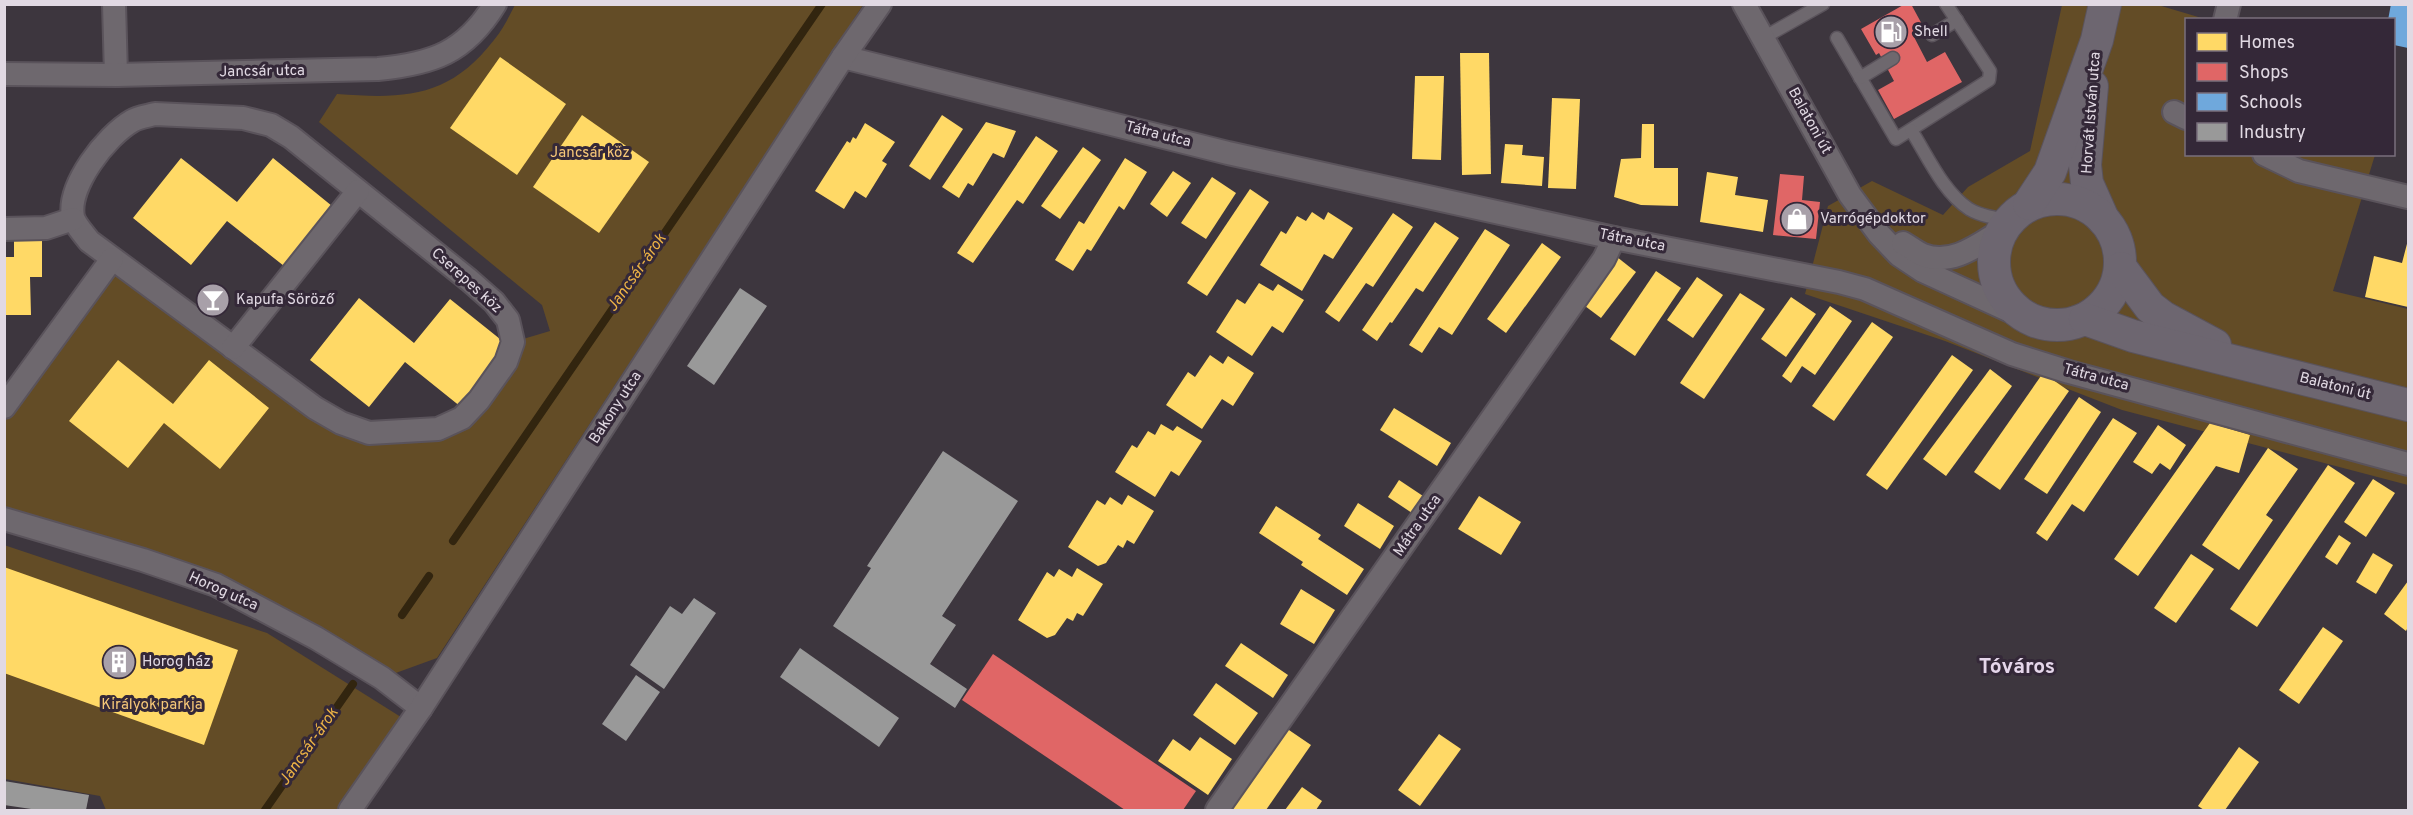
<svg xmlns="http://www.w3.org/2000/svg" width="2413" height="815" viewBox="0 0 2413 815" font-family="Overpass,sans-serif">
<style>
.green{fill:#634c26}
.homes{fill:#ffd966}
.shops{fill:#e06666}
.schools{fill:#6fa8dc}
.industry{fill:#999}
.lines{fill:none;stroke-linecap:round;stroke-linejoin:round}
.stream{stroke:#32250f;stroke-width:8}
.lane-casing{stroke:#5a535b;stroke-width:15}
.street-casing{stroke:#5a535b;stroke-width:26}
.secondary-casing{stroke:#5a535b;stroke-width:34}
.lane{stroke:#6e686e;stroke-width:12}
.street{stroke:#6e686e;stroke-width:22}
.secondary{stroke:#6d6670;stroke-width:32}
.labels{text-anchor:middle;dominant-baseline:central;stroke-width:6;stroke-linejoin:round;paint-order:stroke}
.poi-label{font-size:15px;fill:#e1d9e3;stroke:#342838;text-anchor:start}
.street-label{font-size:15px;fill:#e1d9e3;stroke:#342838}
.park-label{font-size:15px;fill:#f7c878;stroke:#342838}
.water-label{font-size:16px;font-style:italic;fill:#edb345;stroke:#342838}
.district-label{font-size:21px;font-weight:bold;fill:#e5d6ea;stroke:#342838}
</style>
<rect width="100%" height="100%" fill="#3d363e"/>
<!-- green -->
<g class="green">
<path d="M 515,5 L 863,5 L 437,658 L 382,678 L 216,585 L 5,519 L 5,407 L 112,259 L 341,423 L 438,429 L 513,342 L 550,331 L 542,305 L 319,122 L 337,94 C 405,99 449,98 494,40 C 503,30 509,16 515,5 Z"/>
<polygon points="2062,5 2158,5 2205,19 2186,20 2186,154 2375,155 2333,291 2408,309 2408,485 2122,410 1945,341 1805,294 1828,206 1872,181 1943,215 1968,187 2030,151"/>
<polygon points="4,545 267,633 420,729 364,810 106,810 100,796 5,779"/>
</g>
<!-- homes -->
<g class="homes">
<polygon points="1460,53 1489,53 1491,174 1462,175"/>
<polygon points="500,57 566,104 517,175 450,128"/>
<polygon points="1415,76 1444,76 1441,160 1412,159"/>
<polygon points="1552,98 1580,99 1576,189 1548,188"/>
<polygon points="582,115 649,162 599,233 533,187"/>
<polygon points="942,115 963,129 930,180 909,166"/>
<polygon points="986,122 1016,131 1004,158 993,153 973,186 968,183 959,198 942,187"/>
<polygon points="865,123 895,142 882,161 887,164 866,198 855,191 844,209 815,191 847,141 850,143 853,137 856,139"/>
<polygon points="1642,124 1654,124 1654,168 1678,168 1678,206 1641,205 1614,197 1621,159 1641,158"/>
<polygon points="1036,136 1058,151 1023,204 1017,200 973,263 957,253"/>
<polygon points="1505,144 1523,145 1522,155 1544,157 1542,186 1501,183"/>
<polygon points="1083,147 1101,160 1060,219 1041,206"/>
<polygon points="181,158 237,202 273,158 332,206 284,266 227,221 191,265 133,218"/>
<polygon points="1125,158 1147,172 1124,210 1119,206 1091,251 1087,249 1073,271 1055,260 1079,221 1084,224"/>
<polygon points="1173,171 1191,183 1167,217 1150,204"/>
<polygon points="1707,172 1738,177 1735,195 1768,200 1763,232 1700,222"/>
<polygon points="1212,177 1236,193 1206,239 1181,223"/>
<polygon points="1250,189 1269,202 1207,296 1187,283"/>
<polygon points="1312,212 1324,220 1328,212 1353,228 1333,259 1324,254 1302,291 1260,265 1281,231 1286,234 1297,216 1306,221"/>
<polygon points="1393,213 1413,227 1373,287 1366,283 1339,322 1325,312"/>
<polygon points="1435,222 1459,238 1423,292 1416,288 1392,323 1390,322 1377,341 1362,330"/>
<polygon points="1485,229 1510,245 1452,335 1439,327 1422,353 1409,345"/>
<polygon points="14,238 42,238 42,277 30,277 31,315 4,315 4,257 14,257"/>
<polygon points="2408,240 2408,307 2365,297 2374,256 2402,263"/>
<polygon points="1542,243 1561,257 1506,333 1487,319"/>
<polygon points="1617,257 1636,272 1601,318 1581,303"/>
<polygon points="1656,271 1681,288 1635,356 1610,339"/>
<polygon points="1697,277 1723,295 1693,338 1667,320"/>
<polygon points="1259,283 1273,291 1278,284 1304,300 1283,333 1272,326 1252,356 1216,332 1237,299 1245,304"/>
<polygon points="1740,293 1765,309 1704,399 1680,383"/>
<polygon points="1791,297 1816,314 1786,357 1761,339"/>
<polygon points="359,298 414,343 450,299 510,347 461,407 405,362 369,407 310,360"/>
<polygon points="1830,306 1852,321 1815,375 1802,366 1791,383 1782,376"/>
<polygon points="1872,322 1893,337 1834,421 1812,406"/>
<polygon points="1210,355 1223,364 1228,356 1254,373 1233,406 1222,399 1202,429 1166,405 1188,372 1195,377"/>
<polygon points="1952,355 1973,370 1887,490 1866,475"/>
<polygon points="118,360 173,404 209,360 269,408 220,469 164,423 128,468 69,421"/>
<polygon points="1990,369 2012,386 1946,476 1923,459"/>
<polygon points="2043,373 2069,391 2000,490 1974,472"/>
<polygon points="2079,397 2101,412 2047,494 2024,479"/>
<polygon points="1394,408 1451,443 1437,466 1380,430"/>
<polygon points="2113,418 2137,433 2084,512 2072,504 2047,541 2036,533"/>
<polygon points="2210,423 2250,435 2239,473 2216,466 2138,576 2114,559"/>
<polygon points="1161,424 1173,431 1177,426 1202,441 1179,476 1171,471 1155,497 1115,472 1132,445 1137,448 1148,431 1155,435"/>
<polygon points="2158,425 2186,445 2170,470 2160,463 2152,474 2133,462"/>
<polygon points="2268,448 2298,469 2266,515 2273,520 2239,570 2202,545"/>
<polygon points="2328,465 2355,483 2257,627 2230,609"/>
<polygon points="2373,479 2395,493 2366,537 2344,522"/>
<polygon points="1399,480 1423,496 1412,513 1388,497"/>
<polygon points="1128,495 1154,511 1134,544 1127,540 1123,548 1118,545 1106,563 1098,566 1068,547 1097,500 1105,505 1110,497 1122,505"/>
<polygon points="1479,496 1521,522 1501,555 1458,529"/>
<polygon points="1358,503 1394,526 1380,549 1344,526"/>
<polygon points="1276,506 1321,535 1318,539 1364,569 1347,595 1301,565 1303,562 1259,533"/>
<polygon points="2339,535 2351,543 2337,565 2325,557"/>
<polygon points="2373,553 2393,565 2376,594 2356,582"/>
<polygon points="2191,554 2214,569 2176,623 2154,608"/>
<polygon points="4,567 238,650 204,745 4,673"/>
<polygon points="1077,568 1103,584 1083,616 1077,613 1073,621 1067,618 1055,635 1047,638 1018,620 1047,572 1054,577 1059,569 1072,577"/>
<polygon points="2408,581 2408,627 2406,631 2384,614"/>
<polygon points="1301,589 1335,610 1314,644 1280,624"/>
<polygon points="2323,627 2343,641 2299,704 2279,690"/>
<polygon points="1241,643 1288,675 1273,698 1225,666"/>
<polygon points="1216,683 1258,713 1235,745 1193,715"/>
<polygon points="1286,728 1311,745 1266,810 1229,810"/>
<polygon points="1439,734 1461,749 1420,806 1398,790"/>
<polygon points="1200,737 1232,759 1208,795 1158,761 1173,739 1190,751"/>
<polygon points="2239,747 2259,762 2225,810 2204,810 2198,806"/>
<polygon points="1302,787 1322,801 1316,810 1285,810"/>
</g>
<!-- shops -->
<g class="shops">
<polygon points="1905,4 1911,4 1924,28 1913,35 1927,62 1945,52 1962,82 1894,119 1878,90 1894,81 1879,53 1876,55 1861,29"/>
<polygon points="1780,174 1804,176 1802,200 1820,202 1816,239 1773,235"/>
<polygon points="993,654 1196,791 1183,810 1125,810 962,700"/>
</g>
<!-- schools -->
<polygon class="schools" points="2391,4 2408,4 2408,48 2394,45 2394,20 2388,20"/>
<!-- industry -->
<g class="industry">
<polygon points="740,288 767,306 714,385 687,366"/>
<polygon points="943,451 1018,501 942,616 956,625 930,664 967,689 955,708 833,626 871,568 867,566"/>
<polygon points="694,598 716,613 664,689 630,665 670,606 682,614"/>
<polygon points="800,648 899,718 879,747 780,677"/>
<polygon points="636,675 660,692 626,741 602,724"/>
<polygon points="4,781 89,795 86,810 38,810 4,805"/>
</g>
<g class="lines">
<!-- stream -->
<g class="stream">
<polyline points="453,541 822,4"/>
<polyline points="402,615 429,576"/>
<polyline points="265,810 353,684"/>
</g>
<defs>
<g id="lane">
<polyline points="1932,35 1957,20"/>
<polyline points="1763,38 1823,4"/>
<polyline points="1837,38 1896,139 1989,80 1990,71 1946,4"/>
<polyline points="1860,78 1893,58"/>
<path d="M 1911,130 C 1927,155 1943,192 1969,209 C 1981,216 1995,218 2009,220"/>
</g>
<g id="street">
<polyline points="114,4 116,75"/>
<polyline points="1744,4 1850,195 1879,234 1899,255 1923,271 2032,321"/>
<polyline points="2225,20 2229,4"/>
<polyline points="843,57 1228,153 1614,238 1839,282 1865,289 2012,354 2069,372 2408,464"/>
<path d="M 4,74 L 116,75 L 378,69 C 432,64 465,53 495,4"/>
<polyline points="2174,112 2186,118"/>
<path d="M 155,114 L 243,118 L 271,125 L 291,137 L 469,280 L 494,302 L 508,320 L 513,342 L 506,362 L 479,400 L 462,418 L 438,429 L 369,433 L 341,423 L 315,408 L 89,241 C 84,234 75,225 73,217 C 67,186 106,136 132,121 C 138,117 148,116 155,114 Z"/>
<polyline points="2264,154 2299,171 2408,197"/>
<polyline points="4,229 46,228 73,219"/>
<path d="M 1903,243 C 1910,247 1916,252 1923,255 C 1952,266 1978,245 2001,231"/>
<polyline points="233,348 358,191"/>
<polyline points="4,407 112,259"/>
<polyline points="4,519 143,560 216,585 316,638 382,678 421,708"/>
<polyline points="350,810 421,708 843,57 880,4"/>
<polyline points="1217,810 1604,259 1614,238"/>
</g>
<g id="secondary">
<polyline points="2092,86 2085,165 2087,183 2103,219"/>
<circle cx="2057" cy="262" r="63"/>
<polyline points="2029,204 2050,172 2097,40 2105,4"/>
<polyline points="2121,268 2150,307 2163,317 2215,345"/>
<polyline points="2085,319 2133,336 2408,405"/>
</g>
</defs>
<!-- lane casing -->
<use href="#lane" class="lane-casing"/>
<!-- street casing -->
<use href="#street" class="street-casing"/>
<!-- secondary casing -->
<use href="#secondary" class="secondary-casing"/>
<!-- lane -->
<use href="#lane" class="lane"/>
<!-- street -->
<use href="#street" class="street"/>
<!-- secondary -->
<use href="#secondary" class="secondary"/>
</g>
<!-- icons -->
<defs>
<symbol id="fuel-disc" viewBox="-11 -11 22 22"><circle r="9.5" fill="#a8a0a9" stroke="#342838"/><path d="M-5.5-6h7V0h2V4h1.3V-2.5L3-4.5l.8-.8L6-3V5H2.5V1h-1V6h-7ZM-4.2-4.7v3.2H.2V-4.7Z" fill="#fff"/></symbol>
<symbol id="shop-disc" viewBox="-11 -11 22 22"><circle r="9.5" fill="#a8a0a9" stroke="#342838"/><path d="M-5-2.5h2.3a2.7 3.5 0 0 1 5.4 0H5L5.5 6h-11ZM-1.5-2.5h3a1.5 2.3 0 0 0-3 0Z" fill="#fff"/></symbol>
<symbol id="bar-disc" viewBox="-11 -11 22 22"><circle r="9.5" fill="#a8a0a9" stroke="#342838"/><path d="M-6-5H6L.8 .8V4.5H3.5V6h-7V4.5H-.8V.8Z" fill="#fff"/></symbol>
<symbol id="building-disc" viewBox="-11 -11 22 22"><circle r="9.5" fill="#a8a0a9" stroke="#342838"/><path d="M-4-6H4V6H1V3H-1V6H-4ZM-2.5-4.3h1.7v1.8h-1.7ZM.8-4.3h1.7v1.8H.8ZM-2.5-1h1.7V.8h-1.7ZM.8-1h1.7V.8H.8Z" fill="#fff"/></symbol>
</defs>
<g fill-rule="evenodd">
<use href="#fuel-disc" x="1872" y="13" width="38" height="38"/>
<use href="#shop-disc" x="1778" y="200" width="38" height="38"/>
<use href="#bar-disc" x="194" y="281" width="38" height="38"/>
<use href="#building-disc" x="100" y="643" width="38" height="38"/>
</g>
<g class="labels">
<!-- poi labels -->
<g class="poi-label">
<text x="1914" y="32">Shell</text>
<text x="1820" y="219">Varrógépdoktor</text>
<text x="236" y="300">Kapufa Söröző</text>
<text x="142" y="662">Horog ház</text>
</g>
<!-- street labels -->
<g class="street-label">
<text transform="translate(262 72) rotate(-1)">Jancsár utca</text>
<text transform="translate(2092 113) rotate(-86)">Horvát István utca</text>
<text transform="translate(1809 121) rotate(61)">Balatoni út</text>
<text transform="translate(1158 135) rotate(14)">Tátra utca</text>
<text transform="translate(1632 241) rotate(11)">Tátra utca</text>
<text transform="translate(466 281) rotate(42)">Cserepes köz</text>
<text transform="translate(2096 378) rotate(15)">Tátra utca</text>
<text transform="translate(2335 387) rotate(14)">Balatoni út</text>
<text transform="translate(616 408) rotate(-57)">Bakony utca</text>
<text transform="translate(1418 526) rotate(-55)">Mátra utca</text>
<text transform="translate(223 592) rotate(24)">Horog utca</text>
</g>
<!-- park labels -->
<g class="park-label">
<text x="590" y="153">Jancsár köz</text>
<text x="152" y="705">Királyok parkja</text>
</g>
<!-- water labels -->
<g class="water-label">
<text transform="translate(637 273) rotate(-55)">Jancsár-árok</text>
<text transform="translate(309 747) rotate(-55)">Jancsár-árok</text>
</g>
<!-- district labels -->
<g class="district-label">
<text x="2017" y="667">Tóváros</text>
</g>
</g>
<!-- border -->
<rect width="2413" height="815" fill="none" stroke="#e1d9e3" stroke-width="12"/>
<!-- legend -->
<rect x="2185" y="18" width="210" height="138" fill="#342838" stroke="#796f7c" stroke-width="1.5"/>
<rect x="2197" y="33" width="30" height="18" fill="#ffd966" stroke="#796f7c" stroke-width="1.5"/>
<text x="2239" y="48" font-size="18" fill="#e1d9e3">Homes</text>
<rect x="2197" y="63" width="30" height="18" fill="#e06666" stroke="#796f7c" stroke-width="1.5"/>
<text x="2239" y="78" font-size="18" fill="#e1d9e3">Shops</text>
<rect x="2197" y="93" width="30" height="18" fill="#6fa8dc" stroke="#796f7c" stroke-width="1.5"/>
<text x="2239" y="108" font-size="18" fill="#e1d9e3">Schools</text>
<rect x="2197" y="123" width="30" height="18" fill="#999999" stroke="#796f7c" stroke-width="1.5"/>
<text x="2239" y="138" font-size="18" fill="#e1d9e3">Industry</text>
</svg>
